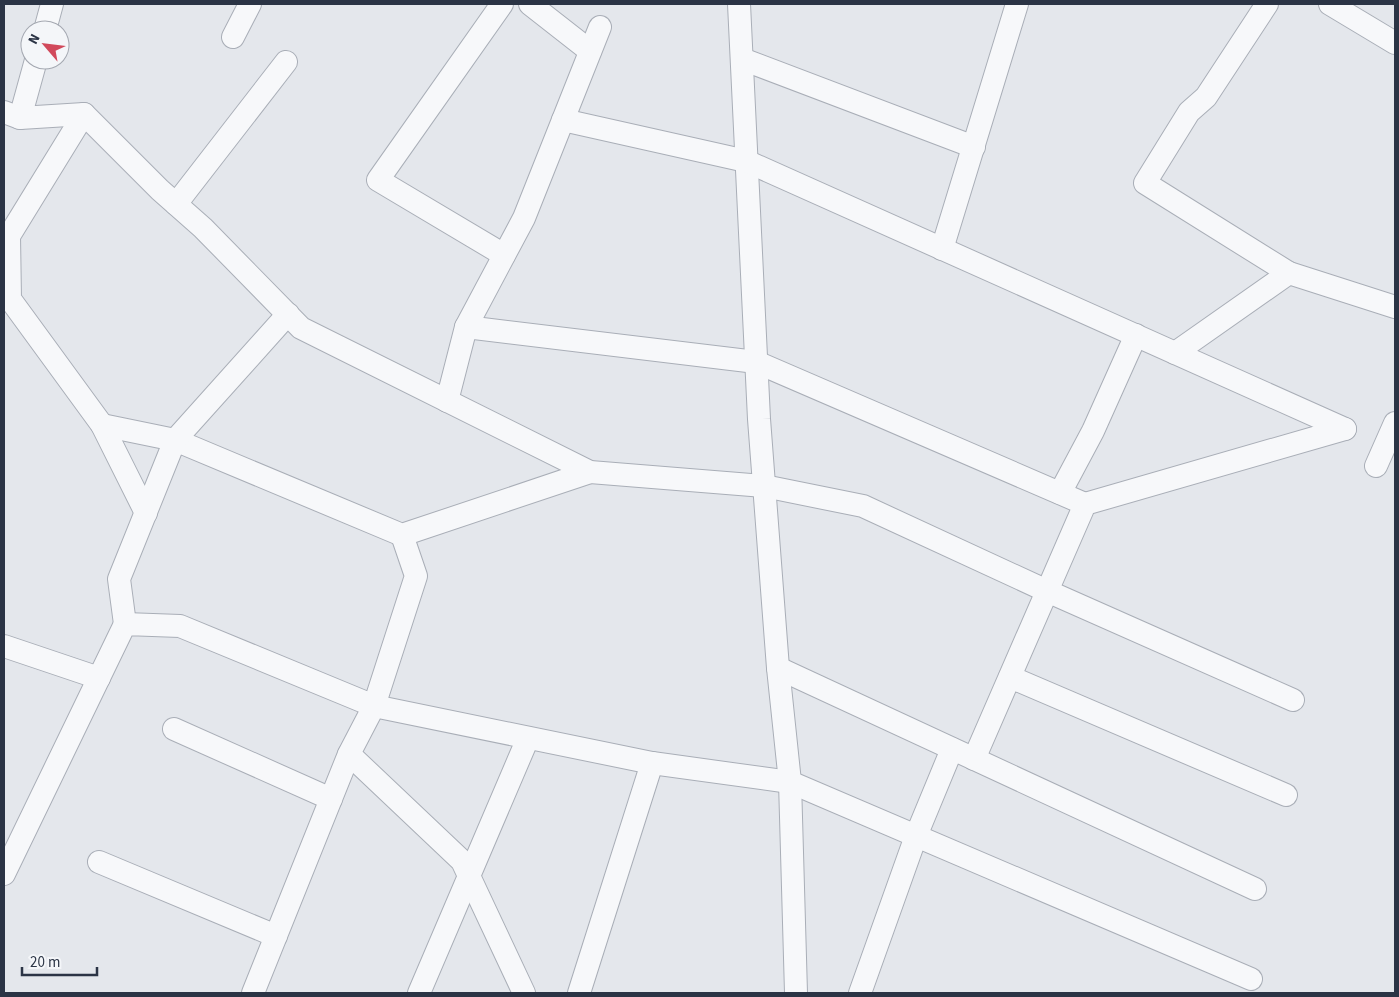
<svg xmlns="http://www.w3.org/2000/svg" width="1399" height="997" viewBox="0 0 1399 997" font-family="'Source Sans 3',sans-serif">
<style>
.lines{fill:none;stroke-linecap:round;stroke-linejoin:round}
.minor-casing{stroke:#a9aeb7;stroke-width:24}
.minor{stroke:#f7f8fa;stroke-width:22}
</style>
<rect width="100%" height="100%" fill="#e4e7ec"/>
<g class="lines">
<defs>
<g id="minor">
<polyline points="502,4 378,180 504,255"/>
<polyline points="530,4 590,51"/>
<polyline points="739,4 759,419 778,668 790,782 796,993"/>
<polyline points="1267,4 1206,97 1189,112 1145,183 1289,273"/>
<polyline points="1330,4 1395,43"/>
<polyline points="600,27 524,218 466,327 756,362 1085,504"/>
<polyline points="45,30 52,4"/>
<polyline points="233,37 250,4"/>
<polyline points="742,59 974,147"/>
<polyline points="4,112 20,118 84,114 160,190 203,228 301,328 590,472 764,486 863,506 1047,591 1293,700"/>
<polyline points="84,114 9,236 10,299 102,425 146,513"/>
<polyline points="20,118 36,60"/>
<polyline points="563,120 746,161 1345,429"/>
<polyline points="176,204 286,62"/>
<polyline points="942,249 1017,4"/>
<polyline points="1175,353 1289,273 1395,307"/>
<polyline points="447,401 466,327"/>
<polyline points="102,425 175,440 402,535 590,472"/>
<polyline points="1376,466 1395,423"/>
<polyline points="1060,493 1093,431 1136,335"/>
<polyline points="125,624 119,579 175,440 288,314"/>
<polyline points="4,646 99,678"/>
<polyline points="778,668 1255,889"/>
<polyline points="1010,677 1286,795"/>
<polyline points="174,729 331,799"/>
<polyline points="974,759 1085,504 1345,429"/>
<polyline points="99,862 276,936"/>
<polyline points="4,874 125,624 180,626 374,706 416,576 402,535"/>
<polyline points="253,993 349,754"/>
<polyline points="419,993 528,738"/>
<polyline points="524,993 462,861 349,754 374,706 652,763 790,782 1251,979"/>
<polyline points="579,993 652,763"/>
<polyline points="860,993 916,836 952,749"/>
</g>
</defs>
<!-- minor casing -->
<use href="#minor" class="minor-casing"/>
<!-- minor -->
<use href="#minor" class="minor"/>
</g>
<!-- border -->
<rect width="1399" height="997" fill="none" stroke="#2b3445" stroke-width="10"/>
<!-- north arrow -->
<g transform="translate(45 45) rotate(298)"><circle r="24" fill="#f4f6f9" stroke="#a4a8b1"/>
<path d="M0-4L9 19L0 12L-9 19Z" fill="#d1495b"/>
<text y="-8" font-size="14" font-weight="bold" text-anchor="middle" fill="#2b3445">N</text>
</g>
<!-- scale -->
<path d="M22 967v8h75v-8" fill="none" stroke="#2b3445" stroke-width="2.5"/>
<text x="30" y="967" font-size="15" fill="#2b3445" stroke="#f4f6f9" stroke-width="4" paint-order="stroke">20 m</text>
</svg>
